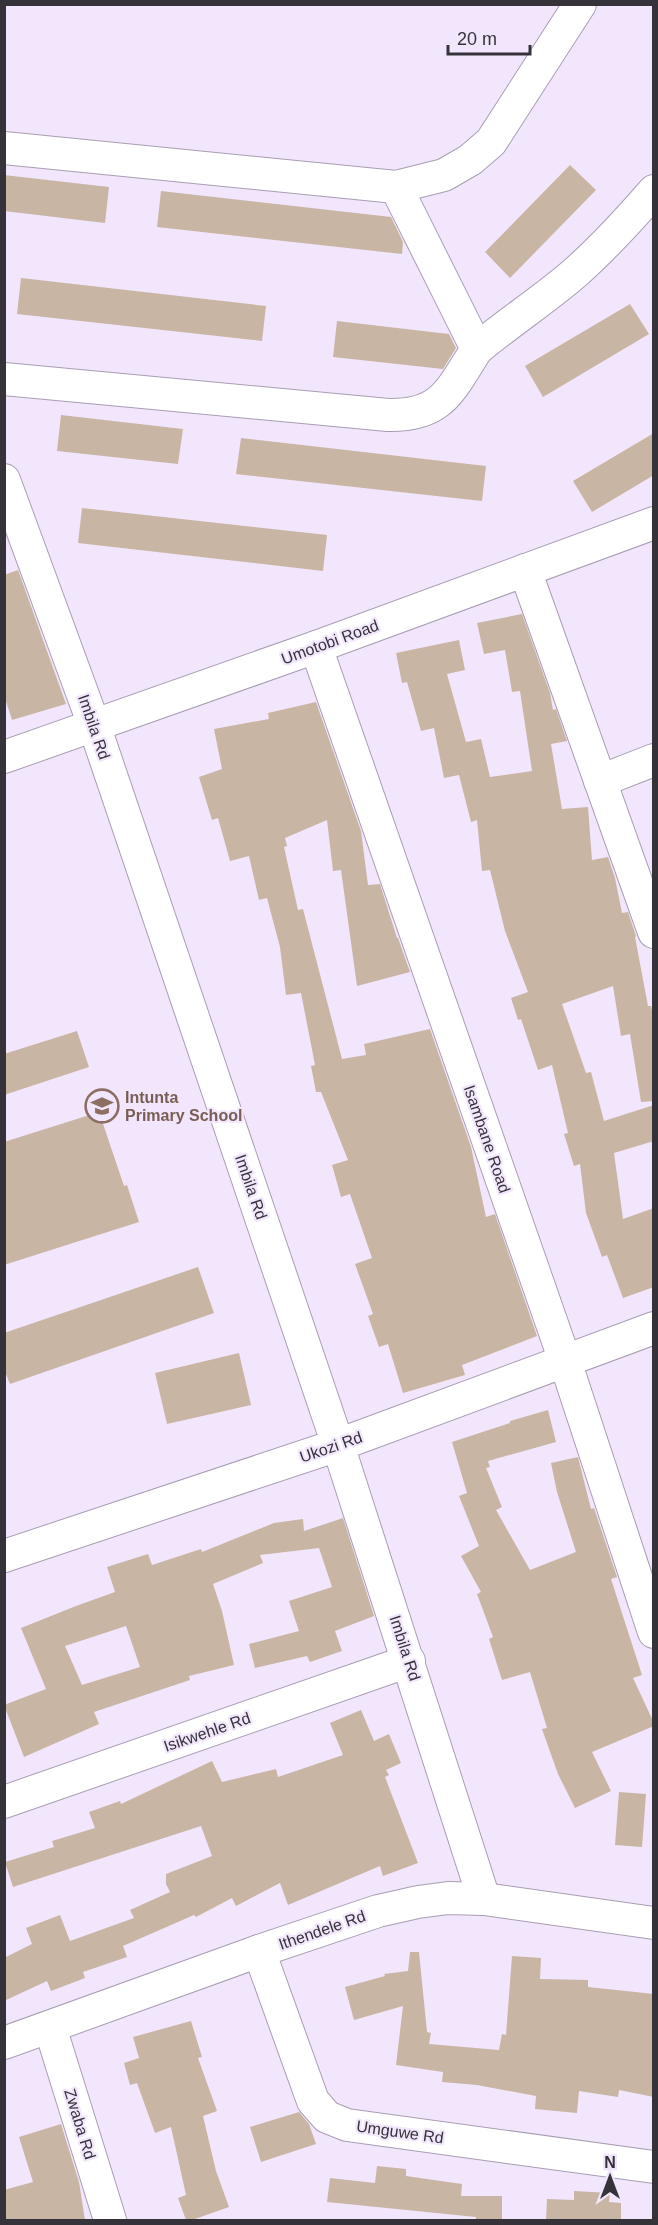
<svg xmlns="http://www.w3.org/2000/svg" width="658" height="2225" viewBox="0 0 658 2225" font-family="Arial,sans-serif">
<style>
.building{fill:#c9b5a4;fill-rule:evenodd}
.lines{fill:none;stroke-linecap:round;stroke-linejoin:round}
.minor-casing{stroke:#a99db3;stroke-width:34}
.minor{stroke:#fff;stroke-width:32}
.labels{text-anchor:middle;dominant-baseline:central;stroke-width:4.5;stroke-linejoin:round;paint-order:stroke}
.street-label{font-size:16px;fill:#36323a;stroke:#f2e6fd}
.education-label{font-size:16px;font-weight:bold;fill:#785e54;stroke:#f2e6fd;text-anchor:start}
</style>
<rect width="100%" height="100%" fill="#f2e6fd"/>
<!-- building -->
<g class="building">
<polygon points="570,165 596,190 510,278 485,252"/>
<polygon points="4,175 109,187 105,223 4,211"/>
<polygon points="161,191 391,217 403,242 402,254 157,227"/>
<polygon points="21,278 266,306 262,341 17,314"/>
<polygon points="630,304 649,334 543,397 525,366"/>
<polygon points="337,321 449,334 456,348 443,369 333,357"/>
<polygon points="61,415 183,429 178,464 57,451"/>
<polygon points="654,433 654,475 592,512 573,481"/>
<polygon points="241,438 486,466 482,501 236,474"/>
<polygon points="82,508 327,535 323,571 78,543"/>
<polygon points="18,570 66,704 12,720 4,695 4,575"/>
<polygon points="522,614 550,693 553,710 556,709 567,741 551,744 562,809 588,807 592,860 608,857 615,878 622,913 628,912 636,936 635,937 648,1006 651,1006 654,1019 654,1101 641,1102 630,1034 621,1036 613,986 562,1004 586,1073 591,1072 604,1121 654,1105 654,1141 614,1153 623,1219 654,1208 654,1287 623,1298 607,1255 602,1257 586,1213 580,1164 574,1166 564,1134 568,1133 552,1065 538,1070 521,1019 518,1020 511,998 528,992 505,931 490,870 482,871 477,820 471,822 459,775 444,778 434,728 421,731 407,682 402,683 396,653 459,640 465,670 447,674 466,742 481,739 490,777 532,771 520,691 512,692 505,650 484,654 477,623"/>
<polygon points="316,702 361,831 368,885 380,884 397,938 398,938 410,972 357,986 341,870 333,871 327,820 285,838 287,846 284,847 298,910 303,909 342,1059 366,1055 364,1044 430,1029 471,1147 486,1217 495,1214 537,1336 462,1365 465,1375 403,1393 388,1344 379,1347 368,1316 373,1314 355,1264 372,1258 350,1194 341,1197 332,1165 348,1160 321,1092 316,1092 311,1066 315,1065 301,993 286,995 280,947 267,898 259,900 249,856 230,861 218,818 212,820 199,777 222,769 214,729 269,719 268,713"/>
<polygon points="77,1031 89,1067 4,1095 4,1054"/>
<polygon points="99,1112 124,1186 127,1185 139,1222 4,1265 4,1142"/>
<polygon points="198,1267 214,1313 10,1384 4,1369 4,1333"/>
<polygon points="239,1353 251,1405 167,1424 155,1373"/>
<polygon points="548,1410 556,1442 488,1461 490,1467 486,1468 502,1507 496,1510 530,1570 576,1552 557,1492 551,1463 578,1457 591,1509 594,1508 617,1577 611,1579 642,1675 633,1678 654,1723 654,1726 592,1752 611,1791 575,1808 558,1774 542,1729 547,1728 530,1672 502,1680 489,1639 493,1637 477,1594 481,1592 461,1556 479,1546 459,1496 467,1493 452,1442 510,1423 510,1421"/>
<path d="M 343,1518 L 374,1616 L 335,1631 L 342,1651 L 310,1662 L 307,1656 L 255,1668 L 249,1644 L 299,1631 L 289,1601 L 332,1587 L 319,1548 L 260,1555 L 263,1563 L 213,1584 L 222,1611 L 234,1665 L 189,1676 L 190,1680 L 94,1712 L 99,1724 L 24,1757 L 4,1705 L 46,1689 L 21,1628 L 76,1606 L 115,1592 L 107,1567 L 148,1554 L 152,1565 L 201,1549 L 202,1552 L 274,1523 L 303,1519 L 304,1531 ZM 126,1626 L 140,1667 L 82,1685 L 65,1646 Z"/>
<polygon points="361,1710 374,1741 389,1734 401,1763 386,1770 389,1775 385,1777 418,1863 383,1876 380,1866 288,1905 280,1883 236,1906 232,1898 196,1917 194,1915 123,1946 127,1957 83,1972 85,1978 51,1991 47,1981 4,2001 4,1958 32,1944 26,1928 60,1915 70,1941 134,1918 130,1910 170,1892 166,1884 166,1874 212,1856 201,1826 13,1887 5,1862 54,1847 52,1841 95,1828 89,1812 120,1801 121,1804 212,1761 222,1782 276,1769 278,1777 343,1755 330,1723"/>
<polygon points="619,1792 646,1794 642,1847 615,1845"/>
<polygon points="410,1952 419,1952 427,2032 431,2033 429,2044 499,2050 502,2034 506,2035 512,1956 541,1958 540,1979 588,1980 588,1987 654,1994 654,2097 619,2090 618,2097 579,2091 577,2113 535,2109 536,2096 477,2085 442,2082 443,2072 396,2065 403,2006 354,2020 345,1987 385,1976 384,1974 408,1971"/>
<polygon points="191,2021 202,2057 198,2058 217,2111 203,2116 216,2171 229,2207 192,2220 186,2220 178,2198 186,2195 171,2127 155,2133 137,2083 130,2085 124,2063 139,2058 133,2037"/>
<polygon points="299,2112 309,2124 316,2144 261,2162 250,2127"/>
<polygon points="61,2124 79,2182 85,2220 4,2220 4,2190 33,2182 19,2137"/>
<polygon points="377,2166 406,2169 406,2176 462,2184 461,2196 502,2196 502,2220 476,2220 476,2217 327,2202 330,2178 375,2183"/>
<polygon points="574,2191 610,2193 609,2202 621,2203 621,2220 546,2220 547,2199 574,2200"/>
</g>
<g class="lines">
<defs>
<g id="minor">
<polyline points="4,148 396,187 444,175 470,160 491,142 580,4"/>
<path d="M 477,349 C 507,324 539,303 569,278 C 600,252 627,222 654,191"/>
<path d="M 4,379 L 388,415 C 443,416 450,390 477,349 L 396,187"/>
<polyline points="4,480 94,725 338,1445 484,1899"/>
<polyline points="525,570 654,932"/>
<polyline points="316,647 565,1361 654,1632"/>
<polyline points="4,757 316,647 654,523"/>
<polyline points="600,781 654,760"/>
<polyline points="4,1556 338,1445 654,1328"/>
<polyline points="4,1802 409,1661"/>
<polyline points="259,1951 313,2101 327,2117 347,2125 654,2167"/>
<polyline points="50,2027 110,2220"/>
<polyline points="4,2043 259,1951 378,1911 418,1902 448,1898 484,1899 654,1923"/>
</g>
</defs>
<!-- minor casing -->
<use href="#minor" class="minor-casing"/>
<!-- minor -->
<use href="#minor" class="minor"/>
</g>
<!-- icons -->
<defs>
<symbol id="school-ring" viewBox="-11 -11 22 22"><circle r="9.5" fill="#f2e6fd" stroke="#8d6e63" stroke-width="1.5"/><path d="M0-5L7-2L0 1L-7-2ZM-4 1L0 2.5L4 1V4Q0 6-4 4Z" fill="#8d6e63"/></symbol>
</defs>
<g fill-rule="evenodd">
<use href="#school-ring" x="83" y="1087" width="38" height="38"/>
</g>
<g class="labels">
<!-- street labels -->
<g class="street-label">
<text transform="translate(330 642) rotate(-20)">Umotobi Road</text>
<text transform="translate(94 727) rotate(71)">Imbila Rd</text>
<text transform="translate(487 1139) rotate(71)">Isambane Road</text>
<text transform="translate(251 1187) rotate(71)">Imbila Rd</text>
<text transform="translate(331 1447) rotate(-19)">Ukozi Rd</text>
<text transform="translate(405 1648) rotate(72)">Imbila Rd</text>
<text transform="translate(207 1732) rotate(-19)">Isikwehle Rd</text>
<text transform="translate(322 1930) rotate(-19)">Ithendele Rd</text>
<text transform="translate(80 2124) rotate(73)">Zwaba Rd</text>
<text transform="translate(400 2132) rotate(8)">Umguwe Rd</text>
</g>
<!-- education labels -->
<g class="education-label">
<text x="125" y="1097">Intunta<tspan x="125" dy="18">Primary School</tspan></text>
</g>
</g>
<!-- border -->
<rect width="658" height="2225" fill="none" stroke="#36323a" stroke-width="12"/>
<!-- north arrow -->
<g transform="translate(610 2177)" stroke="#f2e6fd" stroke-width="4.5" paint-order="stroke">
<path d="M0-4.5L10 22L0 15L-10 22Z" fill="#36323a"/>
<text y="-9" font-size="16" font-weight="bold" text-anchor="middle" fill="#36323a">N</text>
</g>
<!-- scale -->
<path d="M448 45v9h82v-9" fill="none" stroke="#36323a" stroke-width="3"/>
<text x="457" y="45" font-size="18" fill="#36323a" stroke="#f2e6fd" stroke-width="4.5" paint-order="stroke">20 m</text>
</svg>
